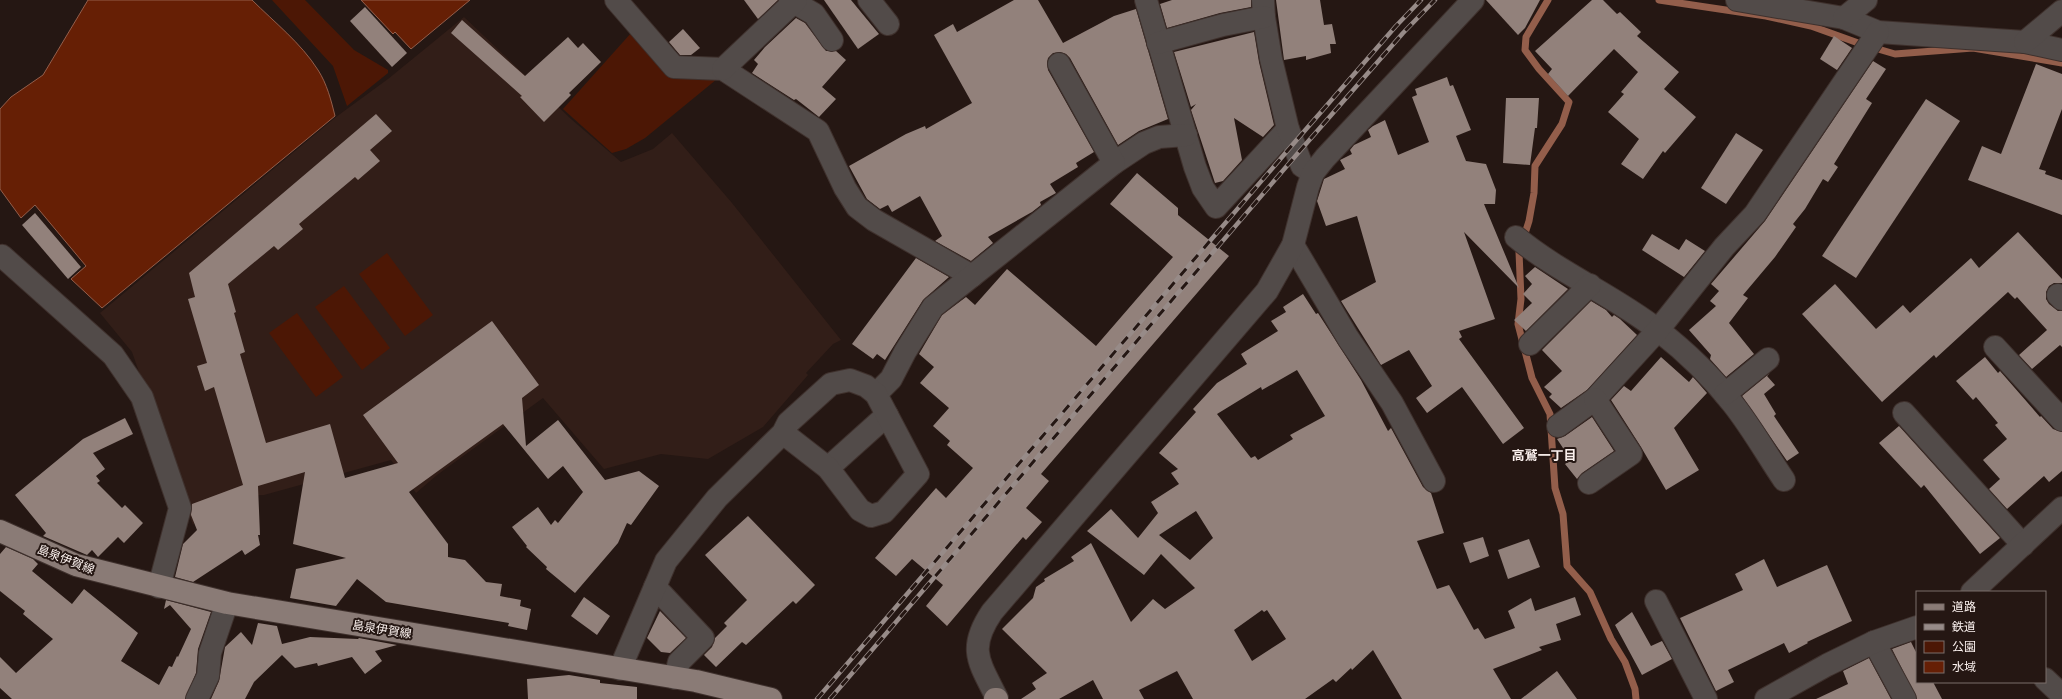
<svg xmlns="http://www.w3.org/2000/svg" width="2062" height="699" viewBox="0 0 2062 699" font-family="Inter,'Noto Sans JP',sans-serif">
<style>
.built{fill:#321e18}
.green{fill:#4c1705}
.water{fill:#661f05;stroke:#935e4b}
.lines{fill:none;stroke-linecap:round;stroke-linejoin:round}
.stream{stroke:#935e4b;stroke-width:7}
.building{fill:#92817b;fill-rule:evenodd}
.minor-casing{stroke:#3f312d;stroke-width:24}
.major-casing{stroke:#3f312d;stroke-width:24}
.minor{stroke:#524b49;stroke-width:22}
.major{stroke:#8a7b76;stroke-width:22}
.rail-casing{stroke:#978b88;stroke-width:4.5}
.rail{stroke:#251713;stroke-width:3;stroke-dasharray:9;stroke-linecap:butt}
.labels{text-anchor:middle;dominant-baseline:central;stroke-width:4;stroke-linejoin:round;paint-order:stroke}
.street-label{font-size:12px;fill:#fcf2ef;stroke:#251713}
.neighbourhood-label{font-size:13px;font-weight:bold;fill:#fcf2ef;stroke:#251713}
</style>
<rect width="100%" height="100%" fill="#251713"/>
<!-- built -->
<polygon class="built" points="464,17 571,119 621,162 653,149 672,133 732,203 841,340 833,344 806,373 808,375 763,427 708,459 661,454 604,469 543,398 437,475 416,493 391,460 264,495 239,496 205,509 193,525 132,352 100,313 336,117 388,79"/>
<!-- green -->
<g class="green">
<polygon points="272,0 305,0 354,50 388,70 388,73 347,106 333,66"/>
<polygon points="632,32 717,79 645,138 626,149 612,153 563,109"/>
<polygon points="387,253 433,315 405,336 359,274"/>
<polygon points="344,286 390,348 362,370 315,307"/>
<polygon points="297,313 343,377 316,397 269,333"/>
</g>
<!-- water -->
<g class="water">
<path d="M 88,0 L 252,0 C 274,22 301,43 318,70 C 327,84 331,100 335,116 L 102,308 L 71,279 L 86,266 L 35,205 L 21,218 L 0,189 L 0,109 L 11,97 L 43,75 Z"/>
<polygon points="361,0 470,0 411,49 395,32 393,34"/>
</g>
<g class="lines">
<!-- stream -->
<g class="stream">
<polyline points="1548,0 1526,37 1525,50 1539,69 1569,102 1562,124 1535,166 1534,193 1529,221 1519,252 1521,299 1518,324 1532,378 1550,414 1555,488 1563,514 1567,566 1590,592 1611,639 1625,662 1635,689 1636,699"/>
<polyline points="1659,0 1766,16 1811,26 1861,44 1895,54 1973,48 2062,63"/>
</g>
</g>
<!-- building -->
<g class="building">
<polygon points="744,0 778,0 758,19"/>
<polygon points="824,0 851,0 879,34 858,49"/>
<polygon points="1014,0 1038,0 1063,43 1114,16 1136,9 1168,119 1139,131 1118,145 1070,58 1066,54 1060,52 1053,53 1048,58 1047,63 1048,70 1094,152 1076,163 1078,167 1050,184 1056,193 1040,202 1041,205 1032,212 988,237 993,243 971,261 935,241 942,236 920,196 892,212 888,205 880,209 867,199 849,166 906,134 925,126 926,129 972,103 934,35 953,24 957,32"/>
<polygon points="1172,0 1251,0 1251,7 1220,13 1167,28 1160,4"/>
<polygon points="1276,0 1320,0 1324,25 1332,24 1336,44 1330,44 1331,53 1306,60 1306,56 1284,60"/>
<polygon points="1486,0 1540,0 1525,28 1518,35"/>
<polygon points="1592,0 1603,0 1617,14 1620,12 1641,32 1637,36 1679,72 1664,89 1696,117 1665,153 1663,151 1643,179 1621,164 1639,139 1608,112 1624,94 1621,92 1638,72 1614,49 1568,96 1548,74 1552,69 1535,51"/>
<polygon points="365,7 407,53 392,67 350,21"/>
<polygon points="796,18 805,23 826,51 836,51 846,60 822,87 836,99 819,117 796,99 794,100 752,73 758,64 754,60 765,47"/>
<polygon points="462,20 525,76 568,37 578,48 583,43 601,62 569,93 571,95 544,122 520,97 522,96 451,33"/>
<polygon points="683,29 700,48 691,55 680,55 669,42"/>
<polygon points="1254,32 1259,62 1274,125 1263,137 1234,118 1242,160 1223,181 1215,183 1191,110 1196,104 1191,107 1174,52"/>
<polygon points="1834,36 1852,48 1837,70 1820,59"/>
<polygon points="1873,61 1886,69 1866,99 1872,103 1834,164 1838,167 1828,182 1823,179 1805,209 1793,224 1796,227 1775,257 1743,295 1748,298 1729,323 1754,354 1726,377 1710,359 1711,355 1689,330 1716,306 1710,301 1719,291 1711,284 1765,221"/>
<polygon points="2036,64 2062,74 2062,109 2039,169 2046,171 2045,174 2062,180 2062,215 1968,180 1982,146 2001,154"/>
<polygon points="1447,77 1450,86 1453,85 1471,130 1456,136 1466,161 1486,164 1496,190 1495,204 1484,204 1519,288 1464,232 1495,319 1459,331 1462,337 1459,339 1524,428 1503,444 1462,387 1427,413 1416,398 1432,386 1409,350 1381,365 1341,301 1376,282 1357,216 1326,226 1317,201 1324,179 1345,169 1340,160 1352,154 1350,150 1354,145 1371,137 1368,130 1373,126 1385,120 1398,155 1429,142 1412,97 1417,95 1415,89"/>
<polygon points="1506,98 1539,98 1537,128 1535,128 1530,165 1503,163"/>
<polygon points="1926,99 1960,121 1856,278 1822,256"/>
<polygon points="376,114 392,131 370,150 380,161 358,180 355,177 299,224 303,229 278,250 274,246 228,284 236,312 234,313 245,352 240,354 266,443 330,424 345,478 398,463 363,415 492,321 539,385 522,398 526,446 558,420 605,480 639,471 659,486 631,525 627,523 618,543 575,593 546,569 547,567 526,547 527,546 512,527 538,507 551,525 555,520 558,523 583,492 563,466 548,479 503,424 409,492 448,544 448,557 465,560 486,582 502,584 500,596 521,600 520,606 531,609 527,630 508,626 509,623 386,602 357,579 336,606 290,598 296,569 346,558 293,544 305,472 258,486 260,535 258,535 260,545 245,555 242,550 193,582 175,577 183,544 197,530 191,515 192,504 243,485 214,387 205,391 197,366 207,363 188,299 195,297 189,273"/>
<polygon points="1736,133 1763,150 1726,204 1701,188"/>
<polygon points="1137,173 1178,208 1178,215 1229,256 1041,474 1049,481 1026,508 1042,522 1026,540 1023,537 947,626 926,606 943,585 912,559 896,576 875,558 936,488 946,498 973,468 947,445 950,441 933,426 949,408 920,383 934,367 919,354 942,315 966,297 975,305 1007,269 1096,346 1173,257 1110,204"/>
<polygon points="35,213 81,267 68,279 22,225"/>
<polygon points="2018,232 2062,279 2062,283 2054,283 2049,286 2046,292 2046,299 2049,304 2058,311 2062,311 2062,347 2060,345 2032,369 2019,355 2047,330 2017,297 2015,299 2008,292 1936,358 1934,355 1882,402 1802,314 1835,284 1876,329 1903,305 1910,313 1971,258 1979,268"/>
<polygon points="1652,234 1679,250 1686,239 1705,251 1684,277 1642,250"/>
<polygon points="916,258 949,277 923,300 885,360 877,354 873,359 852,344"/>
<polygon points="1535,267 1568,289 1526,331 1514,320 1532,303 1523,294 1532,284 1525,276"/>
<path d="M 1303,294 L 1316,314 L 1318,313 L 1361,380 L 1388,431 L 1391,428 L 1423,487 L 1431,493 L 1444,533 L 1417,541 L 1437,589 L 1449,585 L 1474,630 L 1478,628 L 1485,639 L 1515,628 L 1508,611 L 1531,598 L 1535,611 L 1575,597 L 1581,615 L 1556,624 L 1561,640 L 1539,647 L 1542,650 L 1493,669 L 1511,699 L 1402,699 L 1373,650 L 1352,670 L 1351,668 L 1336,682 L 1333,679 L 1305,699 L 1193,699 L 1177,671 L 1139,690 L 1144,699 L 1103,699 L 1093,680 L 1059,699 L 1021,699 L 1036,689 L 1032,683 L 1047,673 L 1002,629 L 1033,598 L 1036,587 L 1045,581 L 1044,579 L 1074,561 L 1071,557 L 1091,543 L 1131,622 L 1153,599 L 1165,609 L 1195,588 L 1161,554 L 1144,575 L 1087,531 L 1111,509 L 1138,538 L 1158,513 L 1151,502 L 1179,484 L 1171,473 L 1178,469 L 1159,453 L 1196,412 L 1193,409 L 1217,383 L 1247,364 L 1241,354 L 1278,331 L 1271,321 L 1286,312 L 1283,307 ZM 1297,370 L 1325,416 L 1290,435 L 1293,439 L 1258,460 L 1255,456 L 1251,458 L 1217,414 L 1261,387 L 1262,390 ZM 1196,511 L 1213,538 L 1190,560 L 1159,535 ZM 1262,610 L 1264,612 L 1267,610 L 1286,639 L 1252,661 L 1234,630 Z"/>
<polygon points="1591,301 1606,310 1612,317 1614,315 1620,319 1637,335 1587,390 1561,408 1549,397 1552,394 1544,387 1562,371 1542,350"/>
<polygon points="1661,357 1689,382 1693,377 1707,393 1674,428 1699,470 1666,490 1641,447 1611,400 1624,386 1631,391"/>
<polygon points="1985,357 1998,373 2000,371 2040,417 2041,416 2053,429 2062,432 2062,471 2049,482 2044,476 2007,509 1989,489 2000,479 1983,460 2007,439 1995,425 1998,423 1976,397 1973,400 1956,381"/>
<polygon points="1770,373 1767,376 1775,385 1764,394 1776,414 1774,416 1799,453 1787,461 1742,396"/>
<polygon points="1592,417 1614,451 1582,473 1577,479 1565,464 1571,460 1557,439 1565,436"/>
<polygon points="125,418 133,434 93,453 105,469 96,476 100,481 97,483 122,508 125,505 143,523 124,543 118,537 98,557 92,550 87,555 43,536 46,533 15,495 83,439"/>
<polygon points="1899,426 2000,538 1980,554 1924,485 1921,488 1879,443"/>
<polygon points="748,516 815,585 796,604 793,601 746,645 742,642 716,667 704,655 712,647 715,638 727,626 724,623 747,600 705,555"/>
<polygon points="1483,537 1489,556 1470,563 1463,543"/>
<polygon points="1529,539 1540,567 1508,579 1498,550"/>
<polygon points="6,547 33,559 38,564 32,571 72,604 84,589 138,633 121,661 159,685 169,666 172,667 177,656 178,657 191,629 170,605 164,609 166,600 211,612 198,649 196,673 185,699 12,699 0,688 0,657 16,673 53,639 23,614 25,611 0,591 0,554"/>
<polygon points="1764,559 1777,587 1827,565 1852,621 1807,642 1808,643 1789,653 1784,643 1728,670 1734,682 1716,691 1680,618 1743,590 1735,574"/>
<polygon points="584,597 610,616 597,635 571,616"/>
<polygon points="660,611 686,638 670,653 661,652 647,638"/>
<polygon points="1632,612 1651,646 1662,641 1672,659 1642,675 1615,625"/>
<polygon points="258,623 277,626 282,644 310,637 358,639 359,638 397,645 375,651 382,661 365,674 352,657 318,666 317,663 295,668 282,655 254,682 245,699 211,699 219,681 225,647 241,632 252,645"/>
<polygon points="1911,642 1917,654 1917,682 1933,682 1942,699 1917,699 1892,649"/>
<polygon points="1869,658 1891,699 1816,699 1848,684 1843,671"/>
<polygon points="1557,671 1577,699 1521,699"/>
<polygon points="569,675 600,680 600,683 637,687 637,699 528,699 527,679"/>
</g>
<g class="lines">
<defs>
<g id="minor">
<polyline points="616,0 674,67 723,69 818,131 845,188 857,207 874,220 972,276"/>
<polyline points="790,0 814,14 832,40"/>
<polyline points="869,0 888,24"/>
<polyline points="1146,0 1195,167 1203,188 1216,207 1288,129"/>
<polyline points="1263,0 1264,17 1271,59 1288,129 1302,166 1313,173"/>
<polyline points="1737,0 1844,18 1878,32 2025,42 2062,50"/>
<polyline points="1844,18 1866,0"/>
<polyline points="2025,42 2062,11"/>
<polyline points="1158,43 1223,25 1264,17"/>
<polyline points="723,69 796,0"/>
<polyline points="1114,163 1144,143 1159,137 1186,135"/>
<path d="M 1516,237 C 1559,273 1613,295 1658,330 C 1685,351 1712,377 1733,404 C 1752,428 1767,455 1784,480"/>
<polyline points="1293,245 1348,338 1392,403 1434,481"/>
<polyline points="0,257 2,256 113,355 142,397 180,508 159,587"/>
<polyline points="2058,295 2062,299"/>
<polyline points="1530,344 1590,285"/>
<polyline points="1995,347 2062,420"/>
<polyline points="876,394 891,379 905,352 933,307 1114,163 1059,64"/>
<polyline points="1725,394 1768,359"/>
<polyline points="1904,413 2023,545"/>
<polyline points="1558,426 1595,399 1658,330 1724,247 1755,214 1878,32"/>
<polyline points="828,468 887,415"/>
<polyline points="1589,483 1631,454 1595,399"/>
<polyline points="655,587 703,638 679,662 675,678"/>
<polyline points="1972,592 2062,508"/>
<polyline points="1656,601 1706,699"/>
<polyline points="1874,642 1905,699"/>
<polyline points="620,669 666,561 717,498 783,433 788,423 831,384 850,380 866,386 876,394 918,474 884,512 871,516 860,510 828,468 783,433"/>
<polyline points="2045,679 2062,695"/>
<path d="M 997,698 C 979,662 967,649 992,612 L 1267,291 L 1293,245 L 1308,187 L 1313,173 L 1325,158 L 1473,0"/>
<polyline points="197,699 208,676 210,653 227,603"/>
<polyline points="1766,699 1827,665 1874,642 1917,627"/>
</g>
<g id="major">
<polyline points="0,531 76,565 227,603 696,681 771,699"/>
<polyline points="995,699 997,699"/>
</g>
</defs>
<!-- minor casing -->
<use href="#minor" class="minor-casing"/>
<!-- major casing -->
<use href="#major" class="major-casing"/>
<!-- minor -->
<use href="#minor" class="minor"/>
<!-- major -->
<use href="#major" class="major"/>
<defs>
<g id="rail">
<polyline points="817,699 1294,143 1396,26 1421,0"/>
<polyline points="830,699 1298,153 1403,33 1435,0"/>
</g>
</defs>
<!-- rail casing -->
<use href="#rail" class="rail-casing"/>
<!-- rail -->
<use href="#rail" class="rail"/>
</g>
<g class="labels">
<!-- street labels -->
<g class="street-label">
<text transform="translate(66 559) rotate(21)">島泉伊賀線</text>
<text transform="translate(382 629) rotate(9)">島泉伊賀線</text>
</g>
<!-- neighbourhood labels -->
<g class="neighbourhood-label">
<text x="1544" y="455">高鷲一丁目</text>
</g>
</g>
<!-- legend -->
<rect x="1916" y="591" width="130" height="92" fill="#251713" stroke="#7b6f6b"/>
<rect x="1924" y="604" width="20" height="6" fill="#8a7b76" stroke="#7b6f6b"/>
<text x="1952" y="611" font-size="12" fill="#fcf2ef">道路</text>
<rect x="1924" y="624" width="20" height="6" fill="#978b88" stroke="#7b6f6b"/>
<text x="1952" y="631" font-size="12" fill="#fcf2ef">鉄道</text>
<rect x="1924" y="641" width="20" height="12" fill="#4c1705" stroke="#7b6f6b"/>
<text x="1952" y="651" font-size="12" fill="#fcf2ef">公園</text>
<rect x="1924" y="661" width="20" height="12" fill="#661f05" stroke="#7b6f6b"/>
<text x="1952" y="671" font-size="12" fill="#fcf2ef">水域</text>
</svg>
